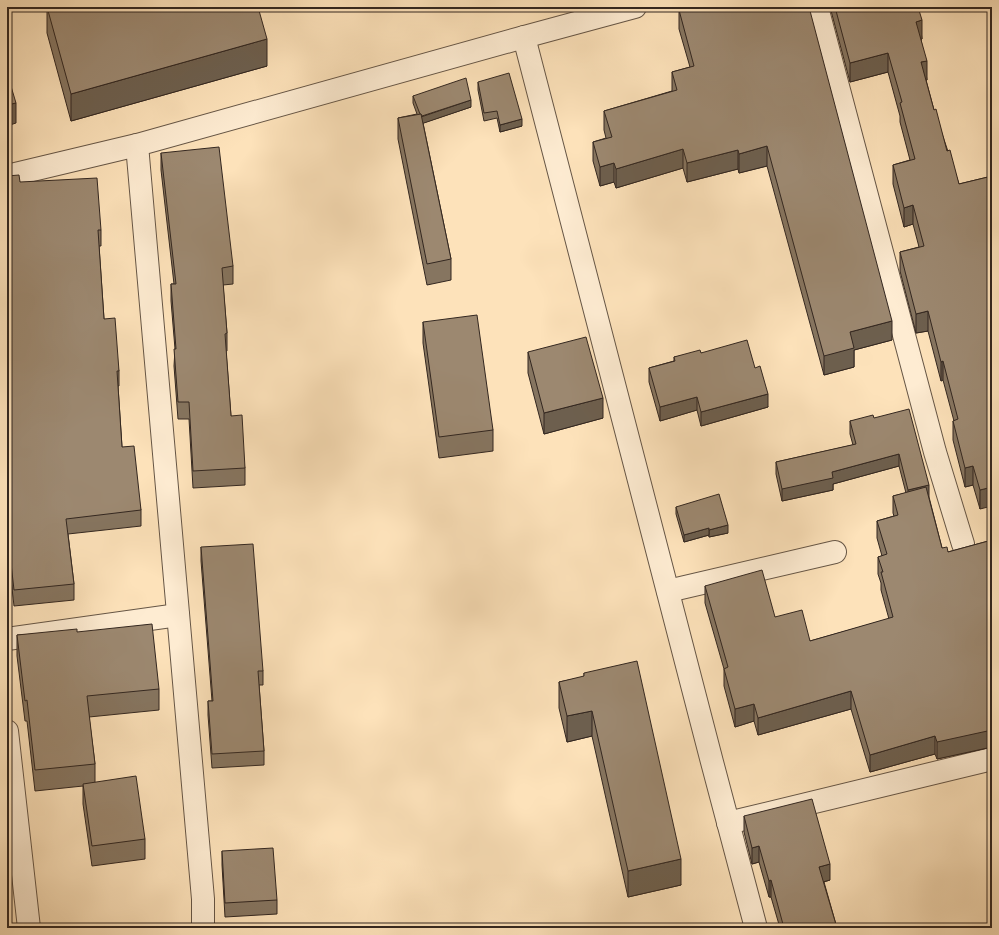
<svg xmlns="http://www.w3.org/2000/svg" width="999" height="935" viewBox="0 0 999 935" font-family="Vollkorn,serif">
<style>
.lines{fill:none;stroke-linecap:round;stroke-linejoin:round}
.street-casing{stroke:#665646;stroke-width:24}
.street{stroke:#feecd2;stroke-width:22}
.wall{fill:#867560;stroke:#332720}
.shaded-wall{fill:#6d5f4e;stroke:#332720}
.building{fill:#9c8870;stroke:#332720}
</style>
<rect width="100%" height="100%" fill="#fde2ba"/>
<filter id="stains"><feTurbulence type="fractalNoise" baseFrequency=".005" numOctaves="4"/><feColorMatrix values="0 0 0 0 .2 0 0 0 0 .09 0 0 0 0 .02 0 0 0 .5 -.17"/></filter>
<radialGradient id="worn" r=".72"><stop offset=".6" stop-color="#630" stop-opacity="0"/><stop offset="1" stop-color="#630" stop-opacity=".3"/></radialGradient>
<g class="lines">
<defs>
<g id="street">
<polyline points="817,7 935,452 963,544"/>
<polyline points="524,37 712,762 756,928"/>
<polyline points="137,145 203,899 203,928"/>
<polyline points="7,176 137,145 524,37 635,7"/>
<polyline points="668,591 835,552"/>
<polyline points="7,639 178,615"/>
<polyline points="7,731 29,928"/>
<polyline points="728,823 992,759"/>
</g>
</defs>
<!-- street casing -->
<use href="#street" class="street-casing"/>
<!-- street -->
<use href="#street" class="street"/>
</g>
<!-- wall -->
<g class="wall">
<polygon points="47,7 267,66 71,121 47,33"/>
<polygon points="830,7 918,7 922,39 921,39 927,80 926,80 934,110 959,184 988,177 980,509 973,485 965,487 953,440 953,421 954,421 943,380 941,381 928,331 916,333 900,271 900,252 919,247 913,224 904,227 893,184 893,165 910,160 900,122 900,116 888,72 850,82"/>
<polygon points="679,10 892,340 854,350 854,367 824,375 767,166 739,173 738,169 687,182 683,168 616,188 614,182 600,186 593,161 593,142 606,138 604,130 604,111 672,91 672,72 690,67 679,29"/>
<polygon points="478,82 522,126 500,132 497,118 484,121 478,90"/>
<polygon points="413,96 471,107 423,123 451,259 451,280 427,285 398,139 398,118 417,114 413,103"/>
<polygon points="161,153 233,266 233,284 223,285 227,333 227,351 226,351 231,416 245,468 245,485 193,488 189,419 178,419 174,366 175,349 171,301 171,284 174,284 161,170"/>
<polygon points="7,176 20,182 101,230 101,246 99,246 104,319 119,371 119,386 118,386 122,447 141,510 141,526 68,534 74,584 74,600 14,606 7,544"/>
<polygon points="423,322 493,430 493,451 439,458 423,343"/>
<polygon points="528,352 603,418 544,434 528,373"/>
<polygon points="701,353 755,368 768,407 701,426 697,410 660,421 649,382 649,368 674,361 674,357"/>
<polygon points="874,418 929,497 942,548 948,552 992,540 992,747 937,759 935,754 870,772 851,709 758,735 754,721 735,727 724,686 724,669 705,603 705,586 775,617 810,641 889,619 881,590 881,583 878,574 878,557 882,556 877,538 877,521 894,516 893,513 893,496 906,493 899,466 833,484 833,490 782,501 776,474 776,462 853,445 850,434 850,421"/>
<polygon points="676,507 728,533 709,537 709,535 684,542 676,514"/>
<polygon points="201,547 263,671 263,685 259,685 264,751 264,765 212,768 208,715 208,701 212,701 201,561"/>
<polygon points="77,632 159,689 159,710 89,717 95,764 95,782 145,839 145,859 92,866 83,804 83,786 35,791 27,721 25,721 17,656 17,635"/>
<polygon points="584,673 681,885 628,897 592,736 567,742 559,708 559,682 584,677"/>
<polygon points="744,816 830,880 824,882 837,928 780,928 771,897 769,897 759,862 752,864 744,832"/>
<polygon points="222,851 277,900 277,914 225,917 222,865"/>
</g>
<!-- shaded-wall -->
<g class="shaded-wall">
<polygon points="922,20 922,39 916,41 916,22"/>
<polygon points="267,39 267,66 71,121 71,94"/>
<polygon points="888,53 888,72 850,82 850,63"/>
<polygon points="927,61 927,80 921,81 921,62"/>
<polygon points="471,100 471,107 421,124 421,117"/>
<polygon points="16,103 16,123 7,126 7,105"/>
<polygon points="522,119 522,126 500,132 500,125"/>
<polygon points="767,146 767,166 739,173 739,154"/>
<polygon points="683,149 683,168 616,188 616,169"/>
<polygon points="738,150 738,169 687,182 687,163"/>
<polygon points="614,163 614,182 600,186 600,167"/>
<polygon points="913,205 913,224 904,227 904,208"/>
<polygon points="928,311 928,331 916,333 916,314"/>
<polygon points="892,321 892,340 854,350 854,367 824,375 824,356 850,332"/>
<polygon points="943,361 943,380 941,381 941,362"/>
<polygon points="768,394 768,407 701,426 701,412"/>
<polygon points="697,397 697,410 660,421 660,407"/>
<polygon points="603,398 603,418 544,434 544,413"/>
<polygon points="899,454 899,466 833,484 833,490 782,501 782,489 832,472"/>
<polygon points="973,466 973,485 965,487 965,468"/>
<polygon points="929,485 929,497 908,502 908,490"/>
<polygon points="992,487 992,506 980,509 980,490"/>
<polygon points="728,525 728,533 709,537 709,530"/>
<polygon points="709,528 709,535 684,542 684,535"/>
<polygon points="851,691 851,709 758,735 758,718"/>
<polygon points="754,704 754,721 735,727 735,709"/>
<polygon points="592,711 592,736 567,742 567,716"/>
<polygon points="992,713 992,747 937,759 937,742 988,714"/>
<polygon points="935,736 935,754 870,772 870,755"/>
<polygon points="759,846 759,862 752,864 752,848"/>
<polygon points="681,859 681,885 628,897 628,871"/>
<polygon points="830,864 830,880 819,883 819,867"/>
<polygon points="771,880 771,897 769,897 769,881"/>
</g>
<!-- building -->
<g class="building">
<polygon points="47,7 258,7 267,39 71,94"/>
<polygon points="690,7 809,7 892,321 850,332 854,348 824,356 767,146 739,154 738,150 687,163 683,149 616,169 614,163 600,167 593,142 612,137 604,111 677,90 672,72 694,66 679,10"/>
<polygon points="835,7 918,7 922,20 916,22 927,61 921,62 934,110 936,109 947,151 950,150 959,184 988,177 992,192 992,487 980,490 973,466 965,468 953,421 958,419 943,361 941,362 928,311 916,314 900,252 924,246 913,205 904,208 893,165 915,159 900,103 902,102 888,53 850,63"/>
<polygon points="7,73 16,103 7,105"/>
<polygon points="509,73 522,119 500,125 497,111 484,113 478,82"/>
<polygon points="466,78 471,100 422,116 421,114 420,114 413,96"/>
<polygon points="421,114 451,259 427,264 398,118"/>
<polygon points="219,147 233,266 222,268 227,333 225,334 231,416 242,415 245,468 193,471 189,402 178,402 174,349 176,349 171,284 176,284 161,153"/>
<polygon points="19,175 20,182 97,178 101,230 98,230 104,319 115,318 119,371 117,371 122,447 134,446 141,510 66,519 74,584 14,590 7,528 7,176"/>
<polygon points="477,315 493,430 439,437 423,322"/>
<polygon points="586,337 603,398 544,413 528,352"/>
<polygon points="747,340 755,368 760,366 768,394 701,412 697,397 660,407 649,368 675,361 674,357 700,350 701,353"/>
<polygon points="909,409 929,485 908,490 899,454 832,472 833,478 782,489 776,462 856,444 850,421 873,415 874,418"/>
<polygon points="926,487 942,548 947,547 948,552 992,540 992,713 988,714 992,730 937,742 935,736 870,755 851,691 758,718 754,704 735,709 724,669 728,667 705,586 762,570 775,617 802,610 810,641 893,617 881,572 883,572 878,557 887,554 877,521 898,515 893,496"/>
<polygon points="719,494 728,525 709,530 709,528 684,535 676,507"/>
<polygon points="253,544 263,671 258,671 264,751 212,754 208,701 213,701 201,547"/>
<polygon points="152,624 159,689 87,696 95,764 35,770 27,700 25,701 17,635 77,629 77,632"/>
<polygon points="637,661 681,859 628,871 592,711 567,716 559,682 584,676 584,673"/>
<polygon points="136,776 145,839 92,846 83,784"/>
<polygon points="812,799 830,864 819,867 837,928 784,928 771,880 769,881 759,846 752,848 744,816"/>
<polygon points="273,848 277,900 225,903 222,851"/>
</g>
<!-- margin -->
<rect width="999" height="935" fill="none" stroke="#fde2ba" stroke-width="24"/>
<rect x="8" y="8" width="983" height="919" fill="none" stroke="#332720" stroke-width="2"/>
<rect x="12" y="12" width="975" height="911" fill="none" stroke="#332720"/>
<rect width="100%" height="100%" filter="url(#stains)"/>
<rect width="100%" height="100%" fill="url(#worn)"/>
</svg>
